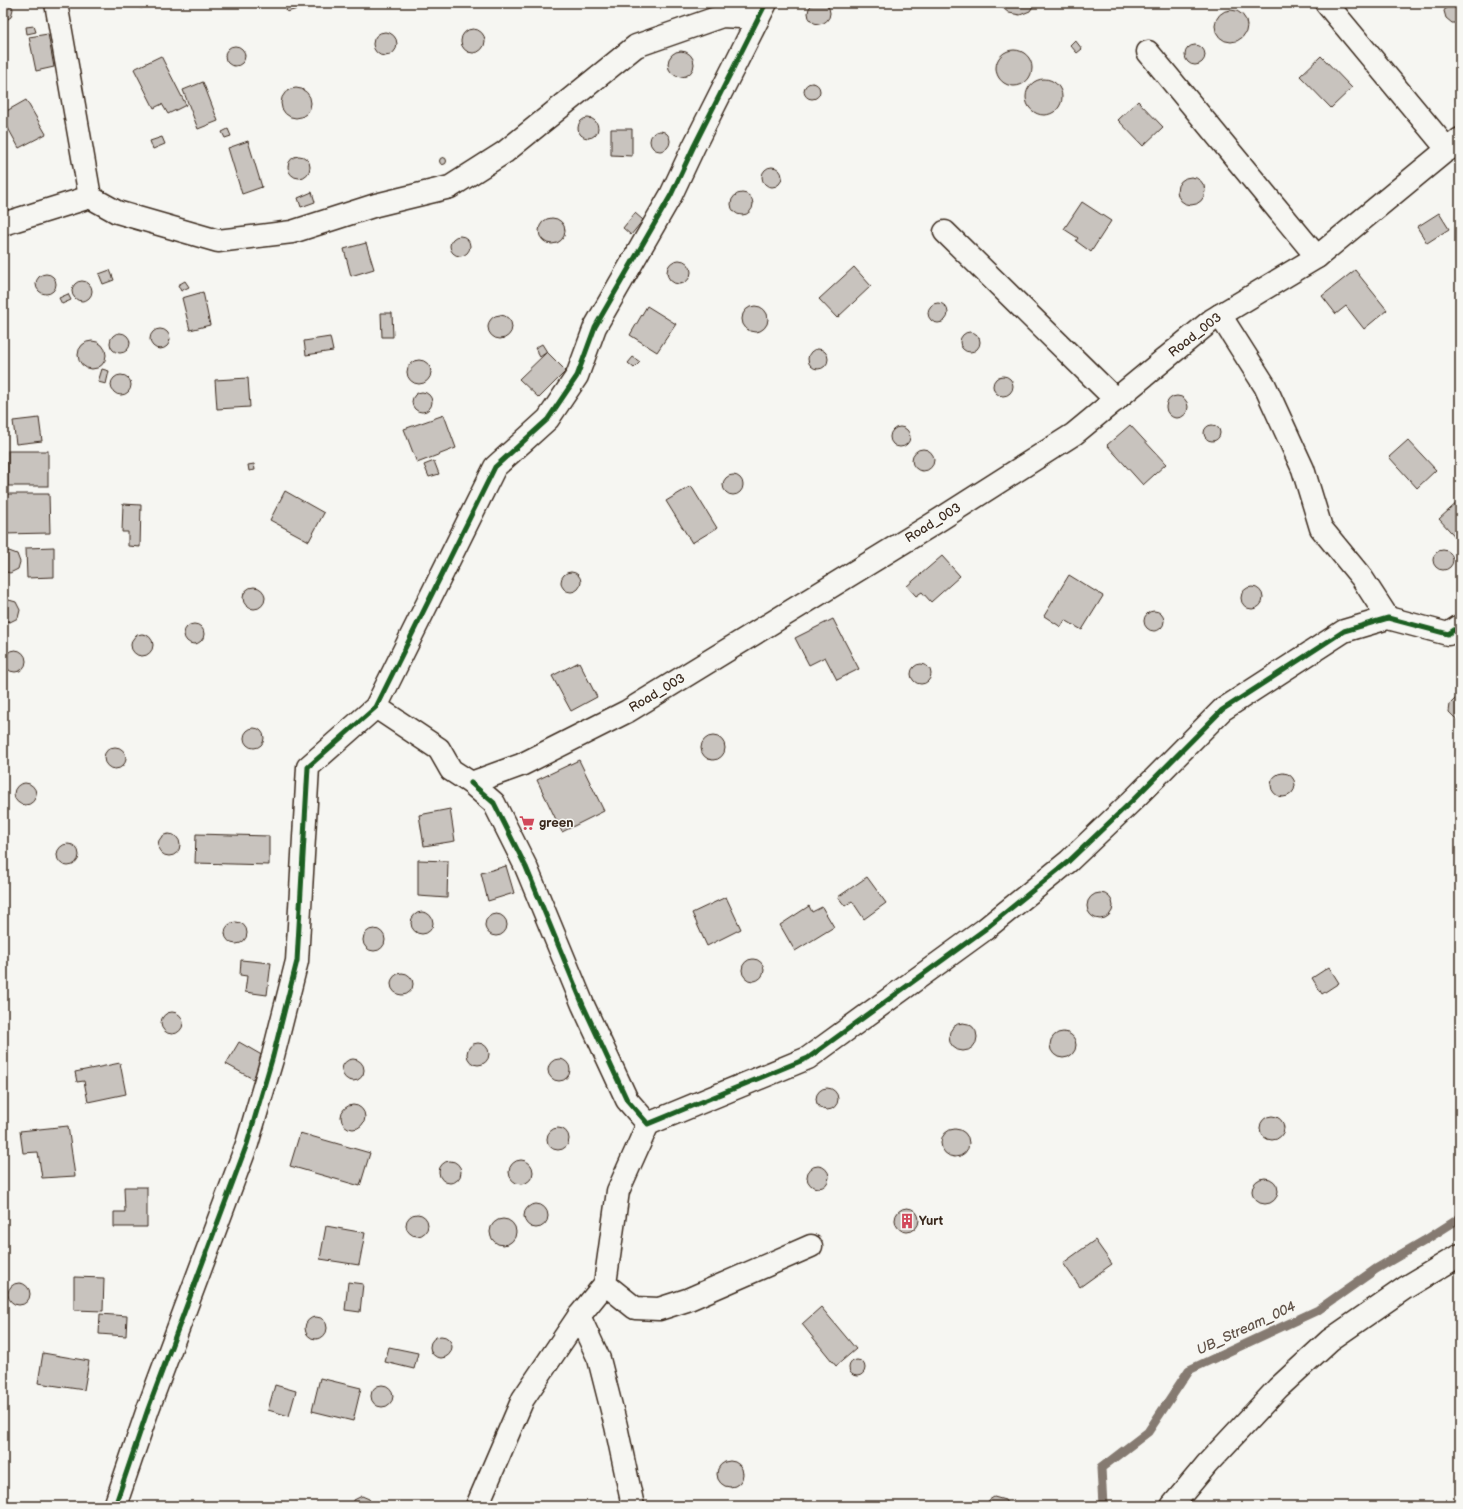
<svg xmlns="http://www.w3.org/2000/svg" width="1463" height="1509" viewBox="0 0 1463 1509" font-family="'Balsamiq Sans',sans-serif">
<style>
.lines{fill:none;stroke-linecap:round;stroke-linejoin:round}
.stream{stroke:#857a71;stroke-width:9}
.building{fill:#c8c3be;stroke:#3b2a1e}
.street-casing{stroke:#3b2a1e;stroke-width:25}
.street{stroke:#f6f6f2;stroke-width:22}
.cycleway-casing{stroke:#f6f6f2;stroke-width:8}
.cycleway{stroke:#1b5e20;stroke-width:5}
.labels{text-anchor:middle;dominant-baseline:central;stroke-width:3;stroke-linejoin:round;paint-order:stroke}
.street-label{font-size:13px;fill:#3b2a1e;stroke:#f6f6f2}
.poi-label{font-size:13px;font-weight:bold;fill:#3b2a1e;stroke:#f6f6f2;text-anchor:start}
.water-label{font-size:14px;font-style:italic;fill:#605248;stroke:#f6f6f2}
</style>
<rect width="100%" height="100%" fill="#f6f6f2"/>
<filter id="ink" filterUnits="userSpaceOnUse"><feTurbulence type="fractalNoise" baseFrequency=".025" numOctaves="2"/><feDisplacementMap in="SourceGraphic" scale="8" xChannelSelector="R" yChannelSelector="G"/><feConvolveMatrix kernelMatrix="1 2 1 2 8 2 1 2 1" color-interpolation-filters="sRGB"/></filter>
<g filter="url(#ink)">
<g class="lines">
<!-- stream -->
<polyline class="stream" points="1103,1506 1101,1468 1148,1432 1189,1370 1318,1310 1376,1269 1424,1241 1460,1218"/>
</g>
<!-- building -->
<g class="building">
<circle cx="819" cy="13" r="11"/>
<polygon points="3,3 10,3 13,9 11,17 3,22"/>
<polygon points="131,3 150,3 142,8 135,7"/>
<polygon points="296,3 315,3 308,9 301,8"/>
<polygon points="296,3 301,8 287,12 285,6"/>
<polygon points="1001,3 1035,3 1030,11 1020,15 1009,13 1004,9"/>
<polygon points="1449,3 1460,3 1460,23 1452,23 1446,18 1444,11"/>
<circle cx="1231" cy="26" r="16"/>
<polygon points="34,26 36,32 27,34 26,27"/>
<circle cx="473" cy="41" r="12"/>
<circle cx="385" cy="44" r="12"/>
<polygon points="48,34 54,67 36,71 29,37"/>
<polygon points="1075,40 1082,49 1077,53 1070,45"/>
<circle cx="1195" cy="55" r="10"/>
<circle cx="235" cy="56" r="10"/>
<circle cx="1014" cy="68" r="18"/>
<circle cx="681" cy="64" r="13"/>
<polygon points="161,56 186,105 168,114 162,104 154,108 134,69"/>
<polygon points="1321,56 1352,88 1331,108 1300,76"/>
<circle cx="1044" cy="97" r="18"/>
<polygon points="203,82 218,121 198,129 183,90"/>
<circle cx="812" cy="91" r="8"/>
<circle cx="296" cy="103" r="15"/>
<polygon points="26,100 46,134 19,148 3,119 3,113"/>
<polygon points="1138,101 1163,127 1143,146 1118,120"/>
<circle cx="588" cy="128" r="10"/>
<polygon points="228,129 231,136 225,138 222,132"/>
<polygon points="611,129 632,129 632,156 611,155"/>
<circle cx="660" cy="141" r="10"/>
<polygon points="162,137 165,144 153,149 150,141"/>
<polygon points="248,141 262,187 242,194 228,148"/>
<circle cx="299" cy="167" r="11"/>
<circle cx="443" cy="161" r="3.5"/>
<circle cx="772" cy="177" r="10"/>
<circle cx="1191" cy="191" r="14"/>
<polygon points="312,192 315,202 301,207 298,198"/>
<circle cx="742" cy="204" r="11"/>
<polygon points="1082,202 1111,221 1091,252 1076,241 1078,238 1064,229"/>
<polygon points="635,213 643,220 631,235 623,228"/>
<polygon points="1439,213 1449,229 1427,243 1417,227"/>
<circle cx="552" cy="231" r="13"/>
<circle cx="460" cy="246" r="10"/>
<polygon points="366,243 374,269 351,276 344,249"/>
<circle cx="679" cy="272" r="12"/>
<polygon points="854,267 871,286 837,318 819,299"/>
<polygon points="110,270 114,280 103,284 99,274"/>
<polygon points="1355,270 1387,310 1364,329 1346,306 1336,314 1322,296"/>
<circle cx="46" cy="284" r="10"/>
<polygon points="185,281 189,287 181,291 178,285"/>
<circle cx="82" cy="291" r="10"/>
<polygon points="203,292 210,325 190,330 182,298"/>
<polygon points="68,294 71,300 62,304 59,298"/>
<circle cx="938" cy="313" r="10"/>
<polygon points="647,306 676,324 657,352 630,335"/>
<circle cx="755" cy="319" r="13"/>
<polygon points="381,313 392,313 393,337 382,337"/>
<circle cx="500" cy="327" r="12"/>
<circle cx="160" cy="339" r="10"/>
<circle cx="970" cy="342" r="10"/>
<circle cx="120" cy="343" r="10"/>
<polygon points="330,337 333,351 306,355 304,341"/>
<circle cx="92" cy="355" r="14"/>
<polygon points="542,344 547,352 540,357 535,348"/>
<circle cx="818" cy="359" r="10"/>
<polygon points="547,352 566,371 539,398 519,379"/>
<polygon points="633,357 640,362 634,368 628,363"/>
<circle cx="419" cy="372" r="12"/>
<polygon points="102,369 109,371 106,384 98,382"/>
<circle cx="121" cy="385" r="10"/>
<circle cx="1003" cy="386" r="10"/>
<polygon points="248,378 250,407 217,409 215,380"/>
<circle cx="422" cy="402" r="10"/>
<circle cx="1177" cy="407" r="11"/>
<polygon points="444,415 456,448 417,463 404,429"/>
<polygon points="39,418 42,441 16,444 13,421"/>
<circle cx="1212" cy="433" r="8"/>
<polygon points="1130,425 1166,464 1143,485 1107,445"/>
<circle cx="900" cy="437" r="10"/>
<polygon points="1408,440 1436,470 1417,488 1389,457"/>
<circle cx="923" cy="460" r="11"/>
<rect x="8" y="451" width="40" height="35"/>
<polygon points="434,461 439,474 429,477 424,465"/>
<polygon points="254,464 255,470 249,471 248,465"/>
<circle cx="733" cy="485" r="10"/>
<polygon points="691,486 717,528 692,543 666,501"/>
<polygon points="285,491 324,513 309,541 270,520"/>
<polygon points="3,494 49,494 50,533 3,534"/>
<polygon points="1460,500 1460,542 1439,519"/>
<polygon points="123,504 141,505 140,547 128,546 128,532 122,532"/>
<polygon points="54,547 54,577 27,578 26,548"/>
<circle cx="1443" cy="560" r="10"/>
<polygon points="9,551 17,554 20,562 18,569 10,573 3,571 3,554"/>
<polygon points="942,556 960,576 931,602 922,592 916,596 907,586"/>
<circle cx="571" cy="582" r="10"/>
<polygon points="1069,575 1103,596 1082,630 1065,620 1061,627 1044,616"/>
<circle cx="1252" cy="598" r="11"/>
<circle cx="254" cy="598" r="11"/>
<polygon points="9,600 16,602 20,610 18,618 10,622 3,620 3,602"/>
<circle cx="1154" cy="621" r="10"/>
<polygon points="833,619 859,669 837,680 825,657 809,665 795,638"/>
<circle cx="194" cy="634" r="10"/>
<circle cx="142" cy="645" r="11"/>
<circle cx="15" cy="661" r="11"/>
<polygon points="579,662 597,697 571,711 552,676"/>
<circle cx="921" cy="674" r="10"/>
<polygon points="1456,698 1460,698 1460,719 1455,718 1449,712 1450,704"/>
<circle cx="254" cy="738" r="10"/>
<circle cx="713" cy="748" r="12"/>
<circle cx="115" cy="758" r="11"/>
<polygon points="579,760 604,811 562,832 537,780"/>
<circle cx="1283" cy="785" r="12"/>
<circle cx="25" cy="794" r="11"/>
<polygon points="450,809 455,841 424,846 419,815"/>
<polygon points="196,834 269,836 269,865 195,863"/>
<circle cx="169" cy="845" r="11"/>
<circle cx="68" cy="855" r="11"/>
<polygon points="418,860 448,861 447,898 418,896"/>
<polygon points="506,866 514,893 488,901 481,873"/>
<polygon points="867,877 886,903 864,919 852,901 845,906 838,897"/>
<circle cx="1100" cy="906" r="13"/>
<polygon points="726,897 741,929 707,946 692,913"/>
<polygon points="809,906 812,912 822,907 834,927 795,951 780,925"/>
<circle cx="422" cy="923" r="11"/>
<circle cx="496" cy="925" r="11"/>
<circle cx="236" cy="933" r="11"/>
<circle cx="374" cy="940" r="11"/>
<circle cx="753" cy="970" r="11"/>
<polygon points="241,960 271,963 267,995 245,992 247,976 240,975"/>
<polygon points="1329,967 1339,983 1322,994 1312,978"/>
<circle cx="402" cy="984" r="11"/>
<circle cx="172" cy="1023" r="11"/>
<circle cx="963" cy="1037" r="14"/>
<circle cx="1063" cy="1045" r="13"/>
<polygon points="239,1042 265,1057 253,1079 226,1064"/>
<circle cx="478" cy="1054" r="11"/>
<circle cx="559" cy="1070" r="11"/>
<circle cx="353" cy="1070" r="11"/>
<polygon points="120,1063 126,1094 88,1102 84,1081 77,1082 75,1072"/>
<circle cx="827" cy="1099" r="11"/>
<circle cx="353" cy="1117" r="12"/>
<circle cx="1272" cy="1128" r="12"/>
<polygon points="68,1126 75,1176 42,1178 38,1152 23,1153 20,1131"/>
<circle cx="558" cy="1139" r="11"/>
<circle cx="955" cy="1143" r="14"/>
<polygon points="300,1133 370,1153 360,1186 290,1166"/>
<circle cx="521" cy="1172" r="12"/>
<circle cx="450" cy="1172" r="11"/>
<circle cx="818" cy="1177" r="11"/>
<circle cx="1265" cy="1191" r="13"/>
<polygon points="124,1187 147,1187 147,1227 114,1227 114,1212 125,1212"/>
<circle cx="536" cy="1216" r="12"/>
<circle cx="907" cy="1220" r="12"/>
<circle cx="417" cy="1225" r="11"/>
<circle cx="503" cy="1232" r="13"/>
<polygon points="326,1226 365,1233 359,1265 320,1259"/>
<polygon points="1095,1240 1112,1264 1080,1287 1063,1263"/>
<polygon points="74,1277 104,1278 103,1311 74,1310"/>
<polygon points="348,1282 363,1284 360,1312 345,1310"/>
<circle cx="19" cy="1294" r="11"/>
<polygon points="821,1307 856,1349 836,1366 802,1324"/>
<polygon points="100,1314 127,1316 126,1336 99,1334"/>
<circle cx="316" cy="1328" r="11"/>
<circle cx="441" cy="1347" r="11"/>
<polygon points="389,1347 418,1353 414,1369 385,1362"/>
<polygon points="43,1353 89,1361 84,1390 38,1383"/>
<circle cx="857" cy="1368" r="8"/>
<polygon points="320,1378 361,1388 353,1421 312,1411"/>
<polygon points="275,1385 296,1391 289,1416 268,1410"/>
<circle cx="382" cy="1396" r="11"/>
<circle cx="730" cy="1474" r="13"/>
<polygon points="362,1496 369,1499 373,1506 352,1506 354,1500"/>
<polygon points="994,1497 1005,1500 1009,1506 986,1506 989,1500"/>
<polygon points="248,1502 252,1503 256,1506 240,1506"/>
</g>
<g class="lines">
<defs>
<g id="street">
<polyline points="56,3 90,197"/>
<polyline points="1326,3 1448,150"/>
<polyline points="1148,52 1317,257"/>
<polyline points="3,224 90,197 117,212 218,241 292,232 376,205 450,187 505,152 636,46 722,16 758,18"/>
<polyline points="945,232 1116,400"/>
<polyline points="1220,315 1265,386 1303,469 1321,528 1362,578 1388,618"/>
<polyline points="376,707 439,749 451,770 471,783 521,765 628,711 928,527 1074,434 1212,320 1317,257 1460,139"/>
<polyline points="471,783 494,803 526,867 583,1005 627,1100 648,1124 808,1058 984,930 1069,861 1134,799 1222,710 1344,631 1388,618 1448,634 1460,626"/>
<polyline points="605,1284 635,1308 659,1309 687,1300 811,1246"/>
<polyline points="579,1316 599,1359 616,1426 633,1506"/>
<polyline points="115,1506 148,1409 247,1144 273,1056 297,961 308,767 376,707 495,467 548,419 577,376 595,327 671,195 694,146 766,3"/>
<polyline points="477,1506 523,1399 579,1316 605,1284 618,1191 648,1124"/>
<polyline points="1172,1506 1207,1464 1278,1388 1330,1340 1405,1288 1460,1255"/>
</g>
</defs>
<!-- street casing -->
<use href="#street" class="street-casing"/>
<!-- street -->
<use href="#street" class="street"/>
<defs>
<g id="cycleway">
<polyline points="471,783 494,803 526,867 583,1005 627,1100 648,1124 808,1058 984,930 1069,861 1134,799 1222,710 1344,631 1388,618 1448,634 1460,626"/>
<polyline points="115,1506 148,1409 247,1144 273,1056 297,961 308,767 376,707 495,467 548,419 577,376 595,327 671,195 694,146 766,3"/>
</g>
</defs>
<!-- cycleway casing -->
<use href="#cycleway" class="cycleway-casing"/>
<!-- cycleway -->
<use href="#cycleway" class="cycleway"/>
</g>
</g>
<!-- icons -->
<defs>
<symbol id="supermarket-bare" viewBox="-9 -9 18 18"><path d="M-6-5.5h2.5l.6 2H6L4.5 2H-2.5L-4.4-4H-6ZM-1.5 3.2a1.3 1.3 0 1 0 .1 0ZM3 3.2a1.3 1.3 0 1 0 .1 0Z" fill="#d1495b" stroke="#f6f6f2" stroke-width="2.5" paint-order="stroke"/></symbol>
<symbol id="building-bare" viewBox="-9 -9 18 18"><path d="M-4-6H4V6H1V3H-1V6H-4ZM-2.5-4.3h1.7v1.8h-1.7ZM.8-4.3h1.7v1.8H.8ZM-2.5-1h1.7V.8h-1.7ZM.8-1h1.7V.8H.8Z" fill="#d1495b" stroke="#f6f6f2" stroke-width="2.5" paint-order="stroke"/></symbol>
</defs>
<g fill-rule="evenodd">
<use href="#supermarket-bare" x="516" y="812" width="22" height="22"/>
<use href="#building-bare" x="896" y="1210" width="22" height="22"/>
</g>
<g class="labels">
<!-- street labels -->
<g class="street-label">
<text transform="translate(1195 335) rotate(-38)">Road_003</text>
<text transform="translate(933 523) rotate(-32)">Road_003</text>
<text transform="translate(657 693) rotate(-31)">Road_003</text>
</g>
<!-- poi labels -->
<g class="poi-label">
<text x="539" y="823">green</text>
<text x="919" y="1221">Yurt</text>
</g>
<!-- water labels -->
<g class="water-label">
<text transform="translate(1246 1328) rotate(-25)">UB_Stream_004</text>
</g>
</g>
<!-- margin -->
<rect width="1463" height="1509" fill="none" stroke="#f6f6f2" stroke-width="16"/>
<rect x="8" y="8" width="1447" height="1493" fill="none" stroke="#3b2a1e" stroke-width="1.5" filter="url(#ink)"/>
</svg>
